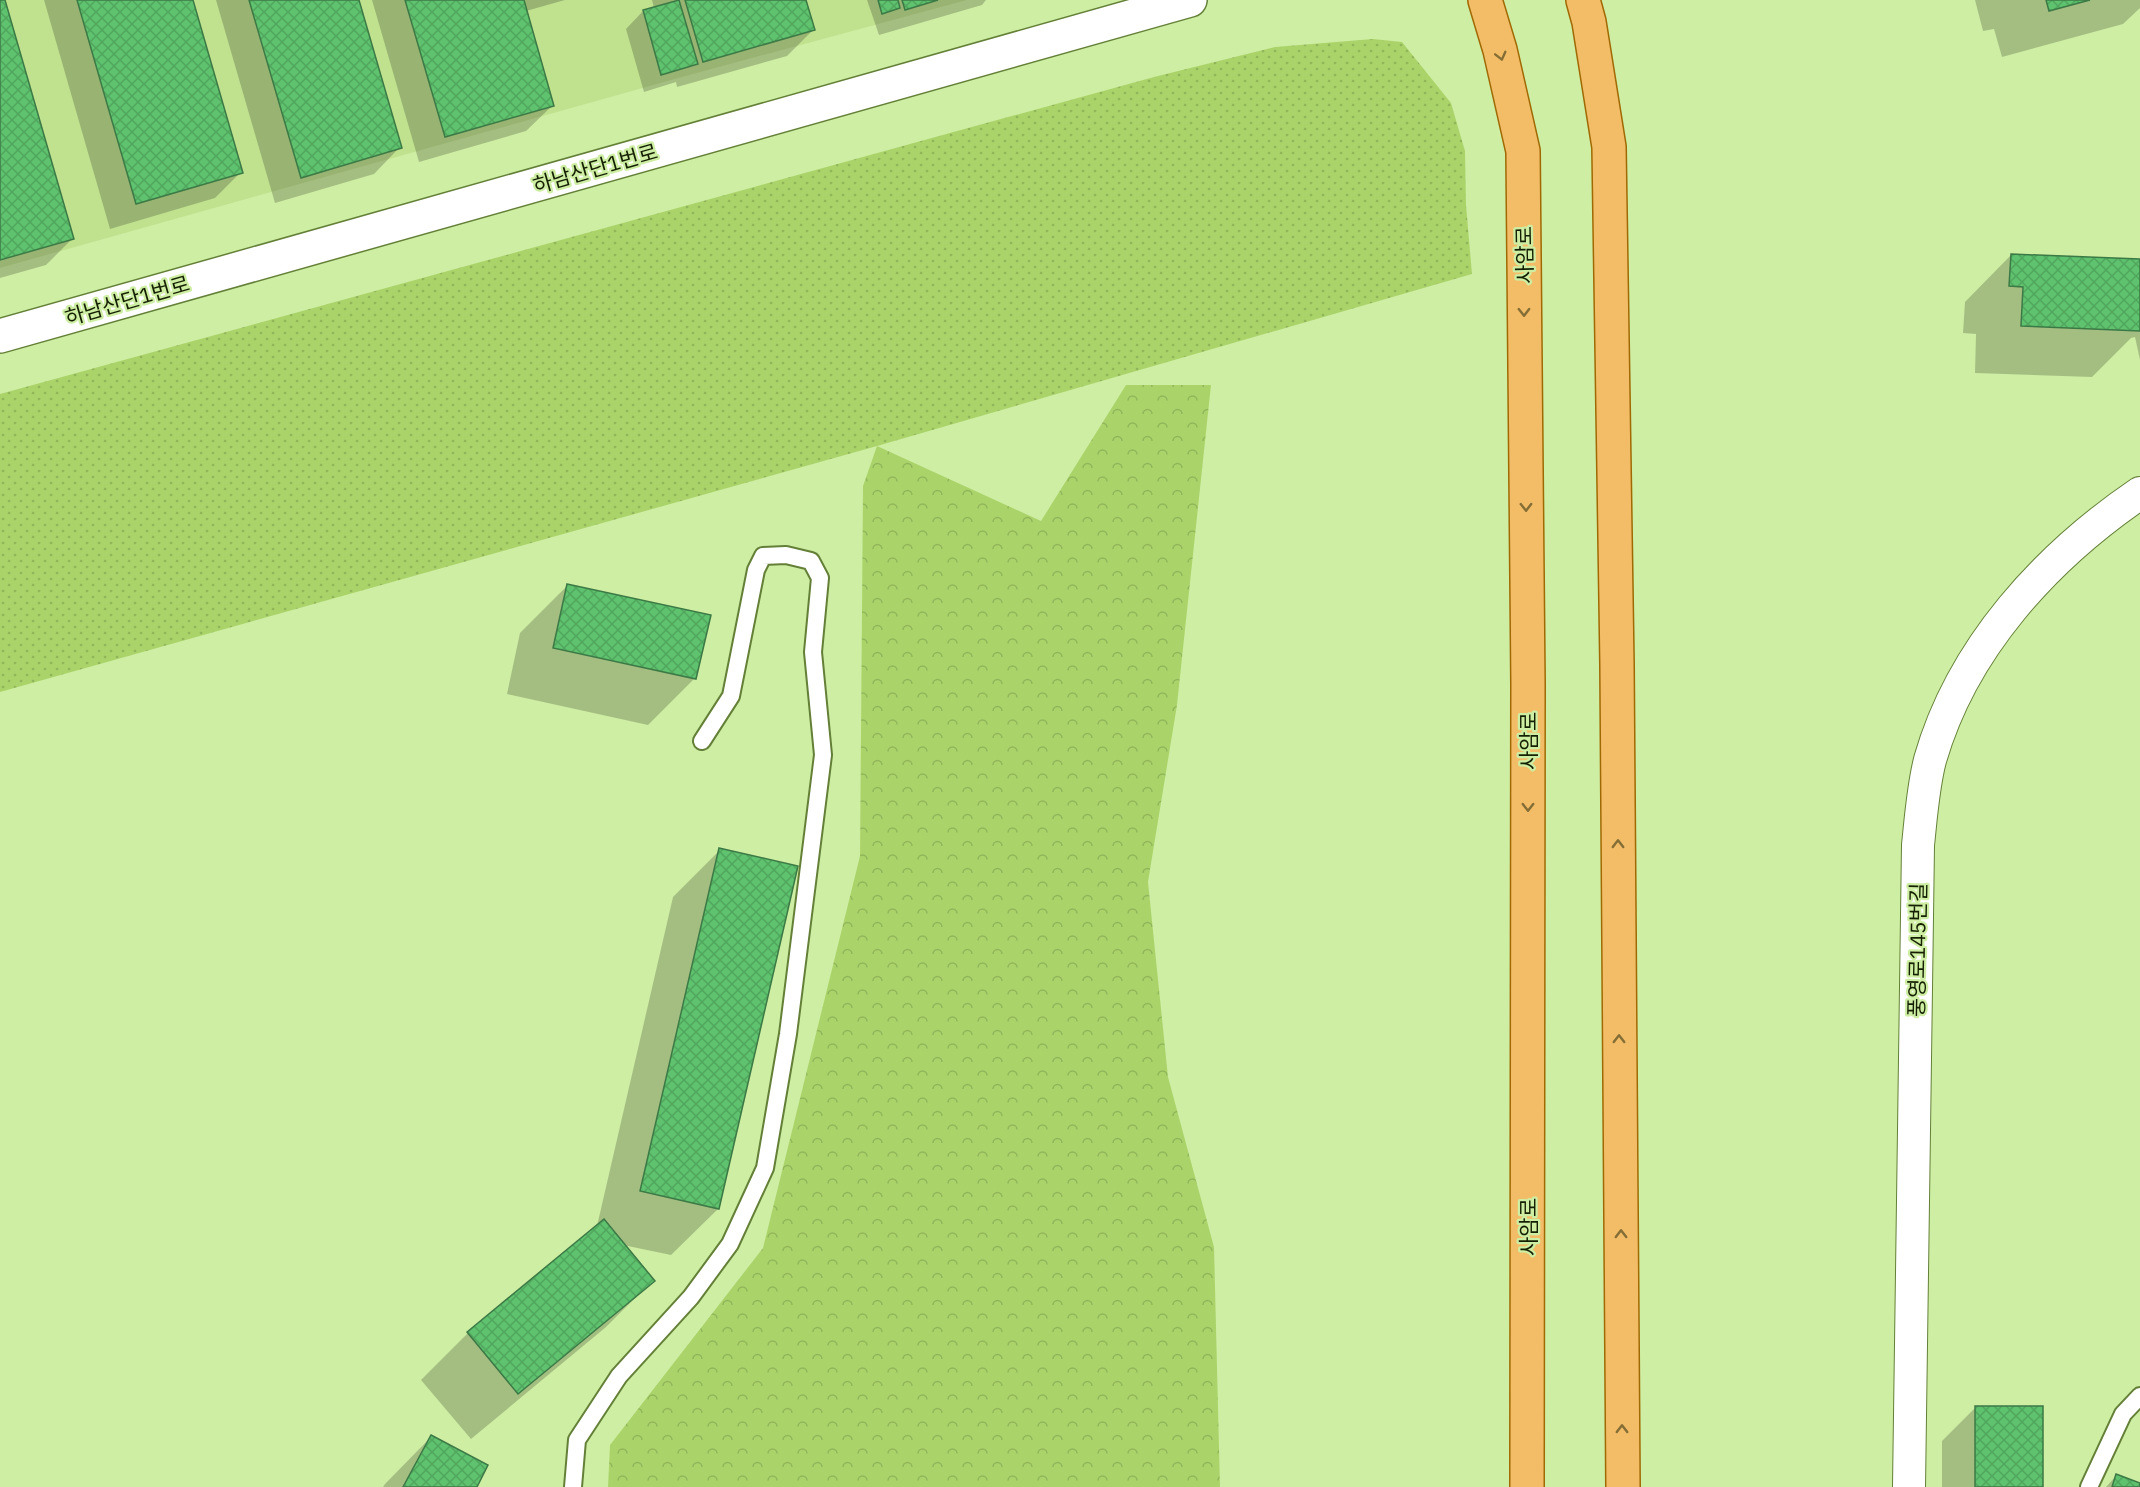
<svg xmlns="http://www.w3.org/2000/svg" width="2140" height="1487" viewBox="0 0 2140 1487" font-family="'IBM Plex Sans','Noto Sans KR',sans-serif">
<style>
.built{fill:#c0e28f}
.forest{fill:url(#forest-crowns)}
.park{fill:url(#park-dots)}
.shadow{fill:#0003}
.building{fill:url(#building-cross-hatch);stroke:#3c7a45;stroke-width:1.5}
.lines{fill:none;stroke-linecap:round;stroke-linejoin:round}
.service-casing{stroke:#648038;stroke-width:20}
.minor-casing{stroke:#648038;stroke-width:34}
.tertiary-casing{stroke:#648038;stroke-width:36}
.primary-casing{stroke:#a06903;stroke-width:36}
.service{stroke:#fff;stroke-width:16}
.minor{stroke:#fff;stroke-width:32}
.tertiary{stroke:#fff;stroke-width:33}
.primary{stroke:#f3bd68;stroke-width:33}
.oneway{stroke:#846e35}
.labels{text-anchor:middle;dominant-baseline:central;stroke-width:4.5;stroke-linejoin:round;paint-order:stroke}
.street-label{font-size:21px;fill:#141f02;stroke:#ceeea3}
</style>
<defs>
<pattern id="forest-crowns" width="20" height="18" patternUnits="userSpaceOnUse" patternTransform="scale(1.5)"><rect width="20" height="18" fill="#aad46a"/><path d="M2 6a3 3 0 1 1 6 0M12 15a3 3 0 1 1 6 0" fill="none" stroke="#91b65a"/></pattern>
<pattern id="park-dots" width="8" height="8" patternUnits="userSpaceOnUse" patternTransform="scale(1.5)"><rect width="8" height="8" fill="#aad46a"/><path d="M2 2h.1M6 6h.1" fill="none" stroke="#91b65a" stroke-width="1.8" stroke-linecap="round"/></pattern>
<pattern id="building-cross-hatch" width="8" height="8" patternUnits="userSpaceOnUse" patternTransform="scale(1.5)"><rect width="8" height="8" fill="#5ec26e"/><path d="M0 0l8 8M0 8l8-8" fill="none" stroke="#51a65e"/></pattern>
</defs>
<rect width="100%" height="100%" fill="#ceeea3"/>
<!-- built -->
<polygon class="built" points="0,0 967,0 682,77 0,268"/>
<!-- forest -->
<polygon class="forest" points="1126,385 1211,385 1177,705 1148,882 1168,1077 1214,1247 1220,1487 608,1487 610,1445 763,1248 860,856 863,486 877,446 1041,521"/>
<!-- park -->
<polygon class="park" points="1373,39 1402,42 1451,103 1465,151 1466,205 1472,274 877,446 0,692 0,394 1154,77 1275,47"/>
<!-- shadow -->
<g class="shadow">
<polygon points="0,0 3,0 72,239 46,265 0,278"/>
<polygon points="44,0 191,0 241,172 215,198 110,229"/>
<polygon points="216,0 358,0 400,147 374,174 275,203"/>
<polygon points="372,0 565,0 526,11 553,105 526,131 419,162"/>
<polygon points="652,0 804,0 813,30 787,56 677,87 676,82 644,92 626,29 643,11 654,8"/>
<polygon points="867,0 986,0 982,5 879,35"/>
<polygon points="1975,0 2140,0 2140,8 2123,24 2002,57 1994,29 1983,31"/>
<polygon points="2011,255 2140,260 2140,360 2135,337 2131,338 2092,377 1975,373 1976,334 1963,333 1965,302"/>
<polygon points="567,586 695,678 648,725 507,694 520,633"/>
<polygon points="720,850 718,1209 671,1255 623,1245 653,1280 606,1327 471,1439 421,1380 468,1333 597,1226 673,897"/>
<polygon points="1976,1407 2041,1487 1942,1487 1942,1441"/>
<polygon points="431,1437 475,1487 383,1487 385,1484"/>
<polygon points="2116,1476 2140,1484 2140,1487 2106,1487"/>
</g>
<!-- building -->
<g class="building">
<polygon points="0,0 5,0 74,239 0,260"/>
<polygon points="77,0 193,0 243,173 136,204"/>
<polygon points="249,0 359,0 402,148 301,178"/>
<polygon points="405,0 524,0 554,106 445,137"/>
<polygon points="679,0 698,64 661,75 643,10"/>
<polygon points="685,0 806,0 815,30 703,62"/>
<polygon points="878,0 898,0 900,8 882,14"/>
<polygon points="902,0 938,0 905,10"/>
<polygon points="2046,0 2090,0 2049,11"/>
<polygon points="2011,254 2140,259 2140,331 2021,326 2023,287 2009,286"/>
<polygon points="567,584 711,615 696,679 553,648"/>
<polygon points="719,848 798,866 719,1209 640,1191"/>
<polygon points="604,1219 655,1281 518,1394 467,1332"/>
<rect x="1975" y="1406" width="68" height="81"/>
<polygon points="431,1435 488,1465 477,1487 403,1487"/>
<polygon points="2116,1474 2140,1483 2140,1487 2112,1487"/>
</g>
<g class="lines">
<defs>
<g id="service">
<polyline points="573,1487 577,1440 619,1376 691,1297 730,1244 765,1168 788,1034 823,755 813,652 820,578 811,561 786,555 763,556 756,570 731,696 702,741"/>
<polyline points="2089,1487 2123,1414 2140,1396"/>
</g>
<path id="minor" d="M 1909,1487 L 1918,845 C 1921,817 1923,787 1930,760 C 1962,648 2046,557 2140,493"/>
<polyline id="tertiary" points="0,336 1190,0"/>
<g id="primary">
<polyline points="1485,0 1500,50 1523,151 1528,684 1527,1487"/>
<polyline points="1583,0 1589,22 1609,147 1617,665 1623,1487"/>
</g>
</defs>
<!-- service casing -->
<use href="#service" class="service-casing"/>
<!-- minor casing -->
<use href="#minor" class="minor-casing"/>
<!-- tertiary casing -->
<use href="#tertiary" class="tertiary-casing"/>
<!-- primary casing -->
<use href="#primary" class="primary-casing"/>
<!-- service -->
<use href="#service" class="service"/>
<!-- minor -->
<use href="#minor" class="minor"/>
<!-- tertiary -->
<use href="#tertiary" class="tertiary"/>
<!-- primary -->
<use href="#primary" class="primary"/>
</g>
<!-- one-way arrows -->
<defs><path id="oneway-chevron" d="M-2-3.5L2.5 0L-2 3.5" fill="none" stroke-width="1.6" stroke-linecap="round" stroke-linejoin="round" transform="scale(1.5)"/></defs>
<g class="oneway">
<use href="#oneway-chevron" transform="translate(1501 56) rotate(76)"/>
<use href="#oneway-chevron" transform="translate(1524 312) rotate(89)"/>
<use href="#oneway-chevron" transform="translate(1526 507) rotate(89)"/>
<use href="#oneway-chevron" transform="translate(1528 807) rotate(90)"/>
<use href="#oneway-chevron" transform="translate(1618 844) rotate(-90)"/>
<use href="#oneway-chevron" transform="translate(1619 1039) rotate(-90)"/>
<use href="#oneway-chevron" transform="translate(1621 1234) rotate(-90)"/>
<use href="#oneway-chevron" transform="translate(1622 1429) rotate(-90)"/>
</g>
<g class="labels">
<!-- street labels -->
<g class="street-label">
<text transform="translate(595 168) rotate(-16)">하남산단1번로</text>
<text transform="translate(1524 255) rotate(-91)">사암로</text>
<text transform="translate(127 300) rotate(-16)">하남산단1번로</text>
<text transform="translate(1528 741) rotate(-90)">사암로</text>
<text transform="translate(1917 950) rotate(-89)">풍영로145번길</text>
<text transform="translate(1528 1227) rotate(-90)">사암로</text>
</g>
</g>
</svg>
